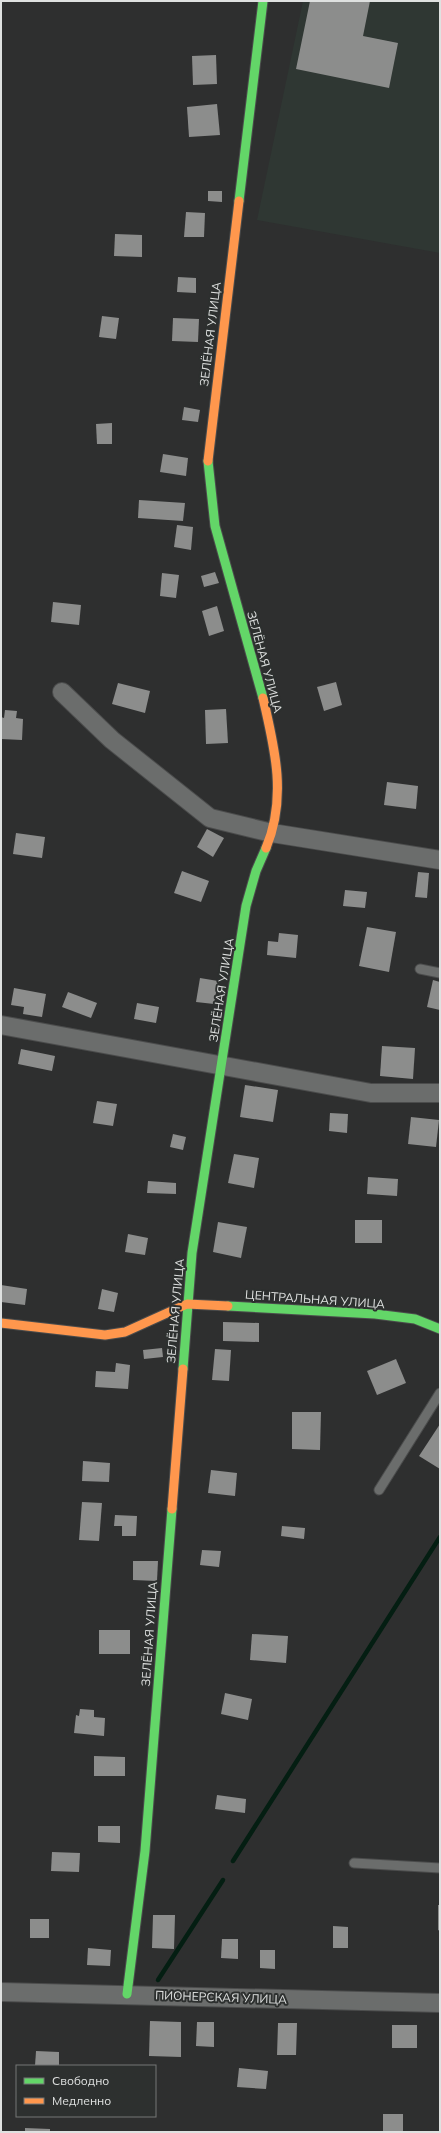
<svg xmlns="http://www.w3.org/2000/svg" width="441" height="2133" viewBox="0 0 441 2133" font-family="Mulish,sans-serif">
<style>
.built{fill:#2f3733}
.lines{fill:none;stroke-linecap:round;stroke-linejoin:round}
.stream{stroke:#041e12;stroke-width:4.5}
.building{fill:#8c8d8c}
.lane-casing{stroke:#4b4c4c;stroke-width:11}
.street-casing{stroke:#4b4c4c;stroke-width:20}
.fast-casing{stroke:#4b4c4c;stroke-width:11}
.slow-casing{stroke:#4b4c4c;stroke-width:11}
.lane{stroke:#6b6d6c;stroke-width:9}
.street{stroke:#6b6d6c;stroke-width:18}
.fast{stroke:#63d668;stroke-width:9}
.slow{stroke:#ff974d;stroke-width:9}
.labels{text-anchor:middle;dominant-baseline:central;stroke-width:4;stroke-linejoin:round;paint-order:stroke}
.street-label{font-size:12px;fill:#dfe1e0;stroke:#2d302f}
</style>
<rect width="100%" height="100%" fill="#2e2f2f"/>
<!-- built -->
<polygon class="built" points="303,1 440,1 440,253 257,220"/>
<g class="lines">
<!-- stream -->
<g class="stream">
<polyline points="233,1861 440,1537"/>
<polyline points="158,1980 223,1880"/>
</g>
</g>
<!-- building -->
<g class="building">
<polygon points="310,1 370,1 363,36 398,43 389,88 296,69"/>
<polygon points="216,55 217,84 193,85 192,56"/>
<polygon points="217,104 220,135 189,137 187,107"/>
<polygon points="208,191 222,191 222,202 208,201"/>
<polygon points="186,212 205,213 204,237 184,237"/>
<polygon points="115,234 142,235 142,257 114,256"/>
<polygon points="178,277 196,278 196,293 177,292"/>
<polygon points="102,316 119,318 116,339 99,337"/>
<polygon points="173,318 199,319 198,342 172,341"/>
<polygon points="184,407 200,410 198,422 182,420"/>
<polygon points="112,423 112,444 97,444 96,424"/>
<polygon points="163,454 188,458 186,476 160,472"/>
<polygon points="139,500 185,503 183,521 138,518"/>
<polygon points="177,525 193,527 191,550 174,547"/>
<polygon points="215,572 219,583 204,587 201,576"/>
<polygon points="162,573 179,575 176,598 160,596"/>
<polygon points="53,602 81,605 79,625 51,622"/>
<polygon points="217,606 224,631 209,636 202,611"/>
<polygon points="336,682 342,705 324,711 317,687"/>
<polygon points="118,683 150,691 145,713 112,704"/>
<polygon points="226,709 228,743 206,744 205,710"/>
<polygon points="5,710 17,711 16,718 23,719 22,740 1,739 1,717 4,718"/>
<polygon points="387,782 418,786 416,809 384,805"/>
<polygon points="207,829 224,838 213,857 197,847"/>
<polygon points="16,833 45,837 42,858 13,854"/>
<polygon points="182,871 209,881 201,902 174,893"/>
<polygon points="418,872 429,873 427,898 415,897"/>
<polygon points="345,890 367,892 365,908 343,906"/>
<polygon points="367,927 396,932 389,972 359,966"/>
<polygon points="279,933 298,935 296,958 267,955 268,941 278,942"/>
<polygon points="200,978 218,981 214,1004 196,1002"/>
<polygon points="433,980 440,982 440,1010 427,1007"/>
<polygon points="14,988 46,994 42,1017 23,1014 24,1007 11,1005"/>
<polygon points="68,992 97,1003 91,1018 62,1007"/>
<polygon points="137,1003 159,1007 156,1023 134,1019"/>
<polygon points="382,1046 415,1048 413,1079 380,1076"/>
<polygon points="21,1049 55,1056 52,1071 18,1064"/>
<polygon points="245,1085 278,1090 273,1122 240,1117"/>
<polygon points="97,1101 117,1104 113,1126 93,1123"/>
<polygon points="330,1113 348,1114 347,1133 329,1131"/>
<polygon points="411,1117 439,1120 436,1147 408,1144"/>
<polygon points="173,1134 186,1137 183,1150 170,1147"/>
<polygon points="234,1154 259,1158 254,1188 228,1183"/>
<polygon points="368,1177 398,1179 397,1196 367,1194"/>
<polygon points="148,1181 176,1183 176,1194 147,1193"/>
<rect x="355" y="1220" width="27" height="23"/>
<polygon points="218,1222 247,1227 241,1258 213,1252"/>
<polygon points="128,1234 148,1238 145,1255 125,1252"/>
<polygon points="1,1285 27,1289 25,1305 1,1302"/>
<polygon points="102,1289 118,1293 114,1312 98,1309"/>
<polygon points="223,1322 259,1323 259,1342 223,1341"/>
<polygon points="162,1348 163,1357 144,1359 143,1350"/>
<polygon points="215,1349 231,1350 229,1381 212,1380"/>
<polygon points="396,1359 406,1383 377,1395 367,1371"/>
<polygon points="116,1363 130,1365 128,1389 95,1387 96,1371 115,1372"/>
<polygon points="292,1412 321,1412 320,1450 292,1449"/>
<polygon points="440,1424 440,1469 419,1456"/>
<polygon points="83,1461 110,1463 109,1482 82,1481"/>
<polygon points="211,1470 237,1473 235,1496 208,1493"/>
<polygon points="82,1502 102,1503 99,1541 79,1540"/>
<polygon points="115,1515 137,1516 136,1536 122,1536 122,1526 114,1526"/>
<polygon points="282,1526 305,1528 304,1539 281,1536"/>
<polygon points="202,1550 221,1551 219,1567 200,1565"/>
<polygon points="133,1561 158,1561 157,1581 133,1580"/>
<rect x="99" y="1630" width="31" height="24"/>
<polygon points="252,1634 288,1636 286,1663 250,1660"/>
<polygon points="225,1693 252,1699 248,1720 221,1714"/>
<polygon points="80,1709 94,1710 94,1717 105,1718 104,1736 74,1733 76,1715 79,1716"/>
<polygon points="94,1756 125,1757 125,1776 94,1776"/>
<polygon points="217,1795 246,1799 245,1813 215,1809"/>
<polygon points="98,1826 120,1826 120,1843 98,1842"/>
<polygon points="52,1852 80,1853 79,1872 51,1871"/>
<polygon points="438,1905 440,1905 440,1931 438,1930"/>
<polygon points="153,1915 175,1915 174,1949 152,1948"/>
<rect x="30" y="1919" width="19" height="19"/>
<polygon points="333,1926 348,1927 348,1948 333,1948"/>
<polygon points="222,1939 238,1939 238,1959 221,1958"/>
<polygon points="88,1948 111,1950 110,1966 87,1965"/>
<polygon points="260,1950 275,1950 275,1969 260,1968"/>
<polygon points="150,2021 181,2022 181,2057 149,2056"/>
<polygon points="197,2022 214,2022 214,2047 196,2046"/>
<polygon points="278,2023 297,2023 296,2055 277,2055"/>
<rect x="392" y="2025" width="25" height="23"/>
<polygon points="36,2051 59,2052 59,2066 35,2066"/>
<polygon points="239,2068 268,2071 266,2089 237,2087"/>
<rect x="383" y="2114" width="20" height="18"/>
<polygon points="25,2128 50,2129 50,2132 25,2132"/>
</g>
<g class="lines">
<defs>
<g id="lane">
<polyline points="420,969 440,973"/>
<polyline points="379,1490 440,1393"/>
<polyline points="354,1863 440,1868"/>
</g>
<g id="street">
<polyline points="62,692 112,740 210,818 272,833 440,860"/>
<polyline points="1,1025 371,1093 440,1093"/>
<polyline points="1,1992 440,2003"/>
</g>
<g id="fast">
<polyline points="239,201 263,1"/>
<polyline points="208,461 215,526 263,698"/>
<polyline points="228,1306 375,1314 415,1319 440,1329"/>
<polyline points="183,1369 192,1253 246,906 256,871 266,848"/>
<polyline points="127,1994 145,1851 172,1509"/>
</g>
<g id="slow">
<polyline points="208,461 239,201"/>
<path d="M 263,698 C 275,749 287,798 266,848"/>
<polyline points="1,1323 105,1335 125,1332 187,1304 228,1306"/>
<polyline points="172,1509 183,1369"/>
</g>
</defs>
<!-- lane casing -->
<use href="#lane" class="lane-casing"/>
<!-- street casing -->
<use href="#street" class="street-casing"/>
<!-- fast casing -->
<use href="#fast" class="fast-casing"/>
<!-- slow casing -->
<use href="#slow" class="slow-casing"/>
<!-- lane -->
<use href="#lane" class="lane"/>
<!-- street -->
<use href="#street" class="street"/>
<!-- fast -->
<use href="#fast" class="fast"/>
<!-- slow -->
<use href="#slow" class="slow"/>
</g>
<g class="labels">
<!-- street labels -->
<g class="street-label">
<text transform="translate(210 334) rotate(-83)">ЗЕЛЁНАЯ УЛИЦА</text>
<text transform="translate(265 662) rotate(75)">ЗЕЛЁНАЯ УЛИЦА</text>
<text transform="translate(221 990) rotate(-81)">ЗЕЛЁНАЯ УЛИЦА</text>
<text transform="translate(315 1299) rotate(4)">ЦЕНТРАЛЬНАЯ УЛИЦА</text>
<text transform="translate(175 1311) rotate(-85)">ЗЕЛЁНАЯ УЛИЦА</text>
<text transform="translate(149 1634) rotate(-86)">ЗЕЛЁНАЯ УЛИЦА</text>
<text transform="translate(221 1997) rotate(2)">ПИОНЕРСКАЯ УЛИЦА</text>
</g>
</g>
<!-- border -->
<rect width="441" height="2133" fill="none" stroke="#dfe1e0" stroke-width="4"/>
<!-- legend -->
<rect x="16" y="2065" width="140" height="52" fill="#2d302f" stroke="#747776"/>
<rect x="24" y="2078" width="20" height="6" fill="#63d668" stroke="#747776"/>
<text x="52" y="2085" font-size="12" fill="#dfe1e0">Свободно</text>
<rect x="24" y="2098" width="20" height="6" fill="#ff974d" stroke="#747776"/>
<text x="52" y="2105" font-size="12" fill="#dfe1e0">Медленно</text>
</svg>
